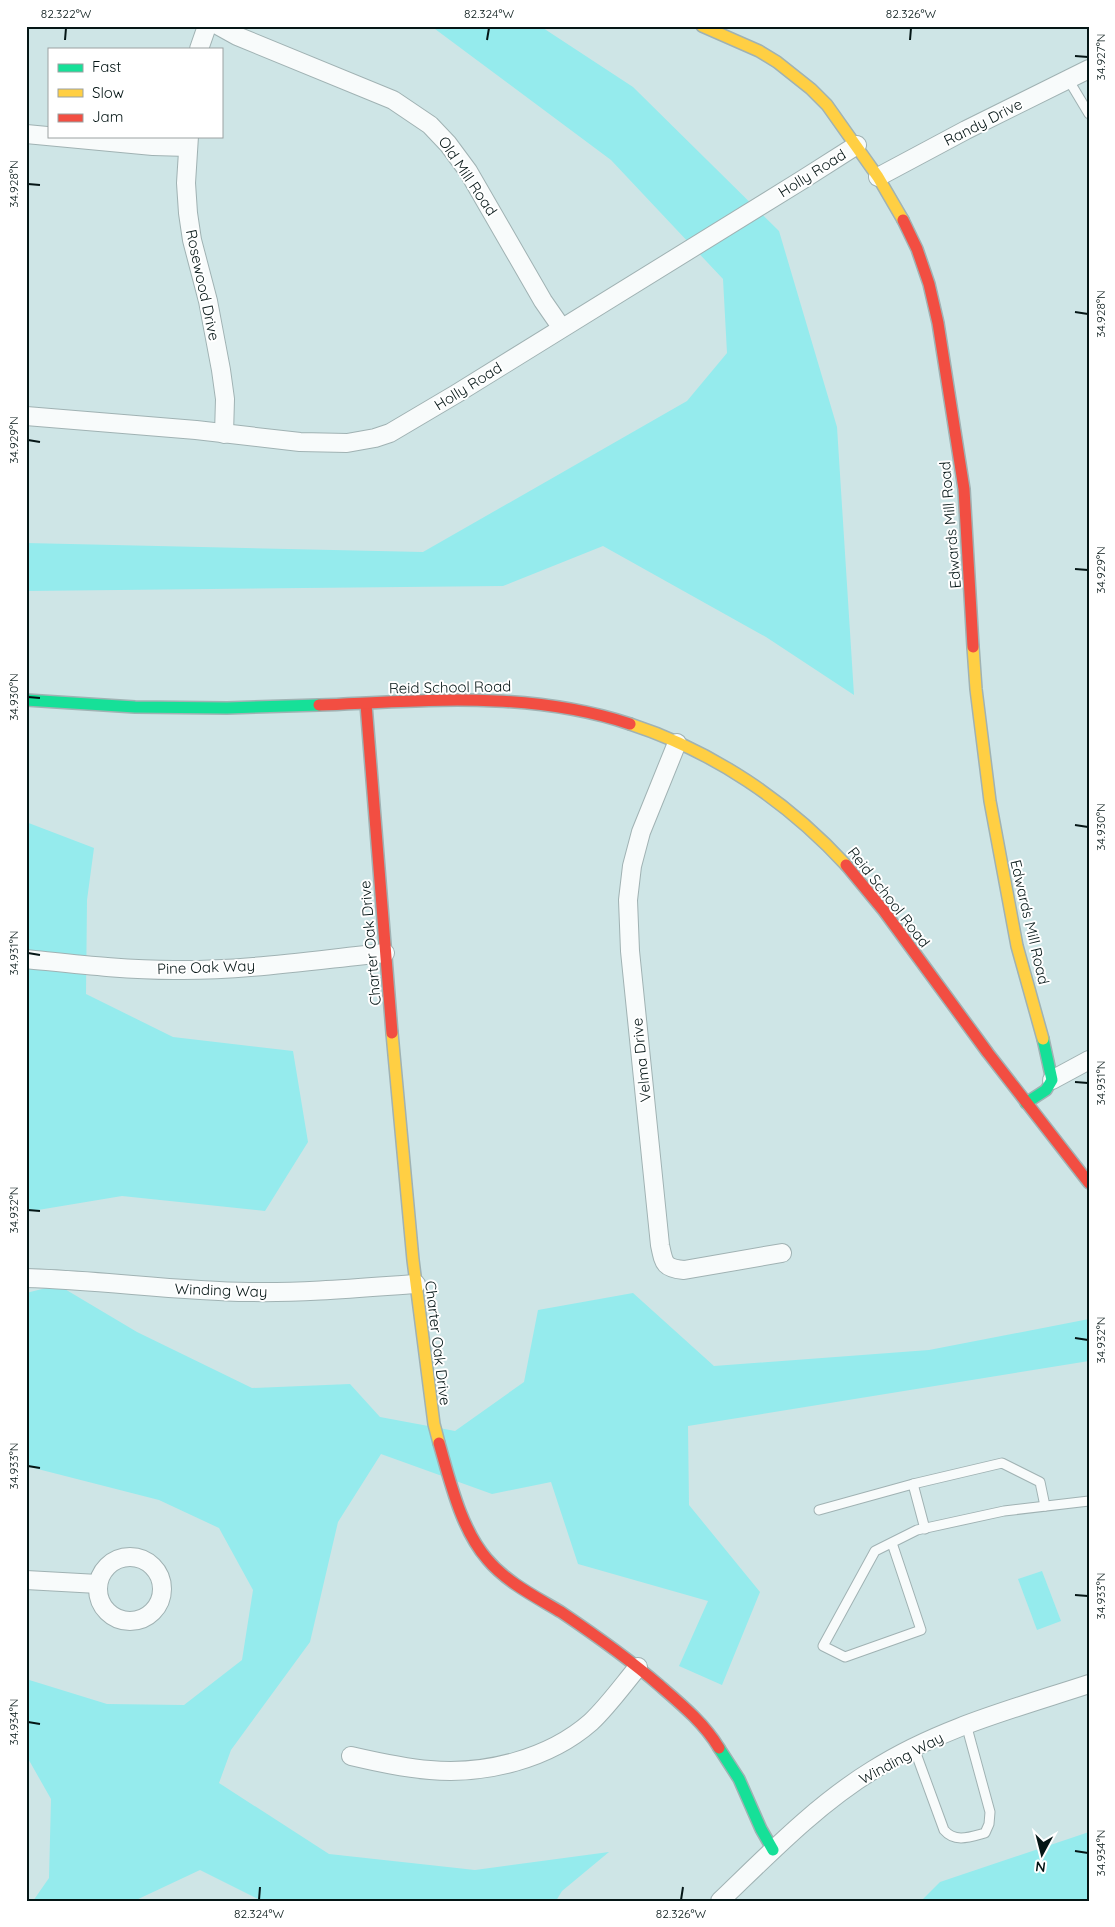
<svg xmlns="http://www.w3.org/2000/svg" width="1115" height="1927" viewBox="0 0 1115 1927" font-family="Quicksand,sans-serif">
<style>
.green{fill:#95ebed}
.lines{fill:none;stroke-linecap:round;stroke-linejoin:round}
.lane-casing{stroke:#a0b2b3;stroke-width:11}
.street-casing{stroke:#a0b2b3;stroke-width:20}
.fast-casing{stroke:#a0b2b3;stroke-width:14}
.slow-casing{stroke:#a0b2b3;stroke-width:14}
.jam-casing{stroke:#a0b2b3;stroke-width:14}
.lane{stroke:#f8fbfb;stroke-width:9}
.street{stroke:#f8fbfb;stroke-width:18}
.fast{stroke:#16e098;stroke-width:11}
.slow{stroke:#ffcf43;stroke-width:11}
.jam{stroke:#f24e42;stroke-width:11}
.ticks{fill:none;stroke:#051616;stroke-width:2}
.labels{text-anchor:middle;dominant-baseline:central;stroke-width:4;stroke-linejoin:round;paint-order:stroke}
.street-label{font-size:15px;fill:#051616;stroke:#fff}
.neatline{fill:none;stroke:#051616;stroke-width:2}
.ticks-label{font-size:12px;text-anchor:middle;fill:#051616}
</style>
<rect width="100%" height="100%" fill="#cee5e6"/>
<!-- green -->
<g class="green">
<polygon points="431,26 540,26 633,87 779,231 837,427 854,695 766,637 603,546 503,586 26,591 26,543 423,552 687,401 727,353 723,279 611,160"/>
<polygon points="26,822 94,848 87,900 86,994 173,1037 293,1051 308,1142 265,1211 122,1196 26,1212"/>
<polygon points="58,1285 137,1332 252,1388 350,1384 380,1417 455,1431 524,1382 538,1310 633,1293 714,1366 929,1350 1089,1319 1089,1361 688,1426 689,1505 760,1592 722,1685 679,1666 708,1601 578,1564 551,1482 492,1494 381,1454 338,1522 310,1642 231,1750 219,1783 329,1854 475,1870 609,1852 562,1891 556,1901 262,1901 200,1870 134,1901 33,1901 49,1878 51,1799 26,1755 26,1679 107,1704 184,1705 242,1660 253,1590 219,1528 159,1500 26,1466 26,1293"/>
<polygon points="1042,1571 1061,1621 1037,1630 1018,1579"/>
<polygon points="1089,1832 1089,1901 921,1901 940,1882"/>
</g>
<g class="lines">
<defs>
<g id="lane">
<polyline points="1068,79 1089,114"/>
<polyline points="819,1510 913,1484"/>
<polyline points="925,1529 913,1484 1002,1463 1040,1482 1045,1506"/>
<polyline points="892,1543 921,1630 845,1657 823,1646 875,1551 917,1530 1004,1511 1089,1501"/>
<path d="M 914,1748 L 944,1830 C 955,1843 970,1837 985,1833 L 989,1824 L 990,1812 L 966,1724"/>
</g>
<g id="street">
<polyline points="219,26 237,36 393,100 430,125 448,144 468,171 543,301 561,327"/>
<polyline points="199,49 207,26"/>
<polyline points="26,134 153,146 188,147"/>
<polyline points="189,136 186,183 188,213 192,240 208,301 221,370 225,399 224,434"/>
<polyline points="878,177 966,130 1089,69"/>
<polyline points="26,416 196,430 300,442 347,443 375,438 390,433 456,394 802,180 857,145"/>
<path d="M 677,743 L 641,832 L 632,866 L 628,900 L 630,951 L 660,1245 C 664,1264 664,1268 684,1270 L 782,1253"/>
<path d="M 26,959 C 75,964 124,970 174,970 C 244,971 315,960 385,953"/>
<polyline points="1052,1080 1089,1060"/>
<path d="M 26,1278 C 101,1280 175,1291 249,1292 C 305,1293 360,1288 416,1284"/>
<circle cx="130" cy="1589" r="32"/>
<polyline points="26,1580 98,1584"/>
<path d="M 351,1756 C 377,1762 403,1768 430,1770 C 485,1775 549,1759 591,1722 C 608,1706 623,1685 638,1667"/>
<path d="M 720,1901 C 768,1855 816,1805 873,1770 C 939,1728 1016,1708 1089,1684"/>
</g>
<g id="fast">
<polyline points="26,700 135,707 227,708 319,705"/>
<polyline points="1026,1103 1046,1090 1052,1080 1043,1039"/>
<polyline points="719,1748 739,1779 761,1829 773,1850"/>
</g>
<g id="slow">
<polyline points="702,26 759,51 777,62 811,89 827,105 878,177 903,220"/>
<polyline points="973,647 976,689 990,801 1017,946 1043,1039"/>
<path d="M 630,724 C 713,751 787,801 846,865"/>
<polyline points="392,1033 413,1260 434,1424 439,1443"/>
</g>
<g id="jam">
<polyline points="903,220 917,249 929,284 938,323 964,489 973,647"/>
<polyline points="366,704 392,1033"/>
<path d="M 319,705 C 423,701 528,690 630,724"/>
<polyline points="846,865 884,911 988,1053 1089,1183"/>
<path d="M 439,1443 C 450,1481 461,1529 487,1559 C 506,1582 536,1597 561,1612 C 595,1635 628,1658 659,1685 C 681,1704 704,1723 719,1748"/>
</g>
</defs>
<!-- lane casing -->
<use href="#lane" class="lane-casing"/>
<!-- street casing -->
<use href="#street" class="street-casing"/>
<!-- fast casing -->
<use href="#fast" class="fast-casing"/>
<!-- slow casing -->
<use href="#slow" class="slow-casing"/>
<!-- jam casing -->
<use href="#jam" class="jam-casing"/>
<!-- lane -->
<use href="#lane" class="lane"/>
<!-- street -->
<use href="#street" class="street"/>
<!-- fast -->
<use href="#fast" class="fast"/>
<!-- slow -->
<use href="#slow" class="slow"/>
<!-- jam -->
<use href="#jam" class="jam"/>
</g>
<!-- ticks -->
<path class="ticks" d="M 65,40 L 66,28M 487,40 L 489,28M 910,40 L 911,28M 1075,56 L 1088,57M 28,184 L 40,185M 1075,312 L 1088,314M 28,440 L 40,442M 1075,569 L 1088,570M 28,697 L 40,698M 1075,825 L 1088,827M 28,953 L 40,955M 1075,1082 L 1088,1083M 28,1210 L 40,1211M 1075,1338 L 1088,1340M 28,1466 L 40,1468M 1075,1595 L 1088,1596M 28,1722 L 40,1724M 1075,1851 L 1088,1853M 259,1900 L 260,1887M 681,1900 L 683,1887"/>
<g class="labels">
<!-- street labels -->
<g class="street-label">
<text transform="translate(983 122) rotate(-27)">Randy Drive</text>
<text transform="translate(812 173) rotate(-32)">Holly Road</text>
<text transform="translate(468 176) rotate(56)">Old Mill Road</text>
<text transform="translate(203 285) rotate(78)">Rosewood Drive</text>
<text transform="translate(468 386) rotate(-32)">Holly Road</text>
<text transform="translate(950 525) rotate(-95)">Edwards Mill Road</text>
<text transform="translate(450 687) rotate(-1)">Reid School Road</text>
<text transform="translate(889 897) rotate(52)">Reid School Road</text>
<text transform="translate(1030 922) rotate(77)">Edwards Mill Road</text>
<text transform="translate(370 943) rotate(-95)">Charter Oak Drive</text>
<text transform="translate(206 967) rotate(-2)">Pine Oak Way</text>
<text transform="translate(641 1060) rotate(-96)">Velma Drive</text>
<text transform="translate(221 1290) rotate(2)">Winding Way</text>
<text transform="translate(438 1343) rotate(83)">Charter Oak Drive</text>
<text transform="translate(901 1758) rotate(-28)">Winding Way</text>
</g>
</g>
<!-- border -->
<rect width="1115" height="1927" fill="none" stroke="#ffffff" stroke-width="55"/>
<!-- legend -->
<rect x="48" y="48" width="175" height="90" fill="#ffffff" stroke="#9ba2a2"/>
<rect x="58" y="64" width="25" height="8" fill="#16e098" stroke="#9ba2a2"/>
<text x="92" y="72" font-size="15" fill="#051616">Fast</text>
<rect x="58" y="89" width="25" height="8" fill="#ffcf43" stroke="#9ba2a2"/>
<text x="92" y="98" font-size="15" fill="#051616">Slow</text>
<rect x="58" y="114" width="25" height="8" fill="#f24e42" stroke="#9ba2a2"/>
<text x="92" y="122" font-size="15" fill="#051616">Jam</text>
<!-- north arrow -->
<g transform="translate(1042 1854) rotate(187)" stroke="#ffffff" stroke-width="4" paint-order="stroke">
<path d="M0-4L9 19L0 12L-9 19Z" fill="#051616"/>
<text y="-8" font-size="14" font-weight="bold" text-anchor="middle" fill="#051616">N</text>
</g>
<rect x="28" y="28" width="1060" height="1872" class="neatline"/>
<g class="ticks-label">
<text x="66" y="18">82.322°W</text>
<text x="489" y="18">82.324°W</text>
<text x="911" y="18">82.326°W</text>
<text transform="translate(1101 57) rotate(-90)" y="4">34.927°N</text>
<text transform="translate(14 184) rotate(-90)" y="4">34.928°N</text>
<text transform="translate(1101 314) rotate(-90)" y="4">34.928°N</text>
<text transform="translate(14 440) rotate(-90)" y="4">34.929°N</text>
<text transform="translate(1101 570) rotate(-90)" y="4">34.929°N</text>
<text transform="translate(14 697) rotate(-90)" y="4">34.930°N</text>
<text transform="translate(1101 827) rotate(-90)" y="4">34.930°N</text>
<text transform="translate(14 953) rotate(-90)" y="4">34.931°N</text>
<text transform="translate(1101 1083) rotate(-90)" y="4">34.931°N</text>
<text transform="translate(14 1210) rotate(-90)" y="4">34.932°N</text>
<text transform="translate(1101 1340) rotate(-90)" y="4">34.932°N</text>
<text transform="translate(14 1466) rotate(-90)" y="4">34.933°N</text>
<text transform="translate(1101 1596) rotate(-90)" y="4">34.933°N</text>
<text transform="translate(14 1722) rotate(-90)" y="4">34.934°N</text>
<text transform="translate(1101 1853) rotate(-90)" y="4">34.934°N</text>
<text x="259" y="1918">82.324°W</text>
<text x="681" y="1918">82.326°W</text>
</g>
</svg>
